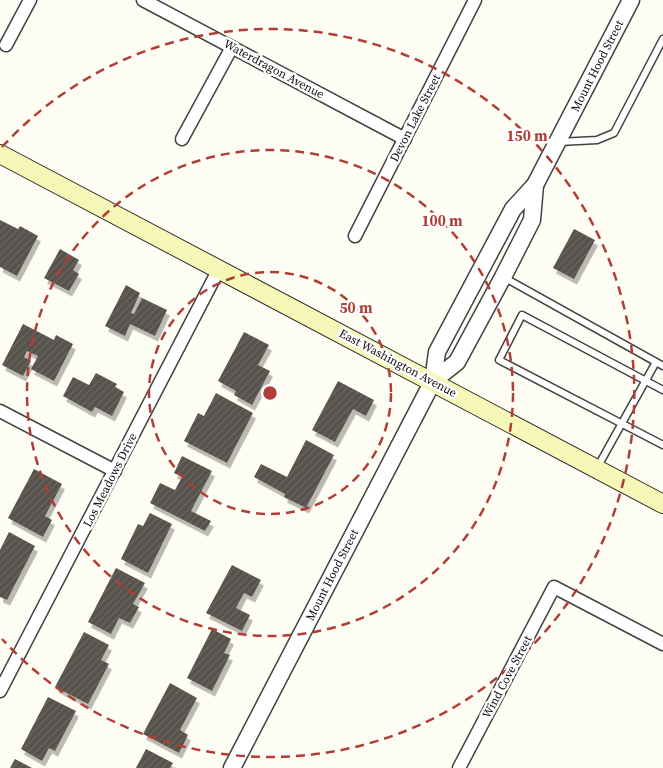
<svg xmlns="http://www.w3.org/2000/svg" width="663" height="768" viewBox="0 0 663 768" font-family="'Source Serif 4',serif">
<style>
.building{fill:url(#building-hatch);filter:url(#shadow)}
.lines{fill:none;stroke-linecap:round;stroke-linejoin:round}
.service-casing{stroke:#424242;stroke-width:9}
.minor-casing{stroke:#424242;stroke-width:15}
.tertiary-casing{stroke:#424242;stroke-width:19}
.secondary-casing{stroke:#313131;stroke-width:20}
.service{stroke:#fff;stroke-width:6}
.minor{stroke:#fff;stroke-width:12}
.tertiary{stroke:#fff;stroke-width:16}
.secondary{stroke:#f6f6b6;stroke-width:18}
.ring{fill:none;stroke:#b03e36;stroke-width:2.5;stroke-dasharray:9 6}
.labels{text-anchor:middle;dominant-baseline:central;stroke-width:5;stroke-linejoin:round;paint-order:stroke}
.street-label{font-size:12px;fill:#0f0f0f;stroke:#fff}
.centre{fill:#b03e36;stroke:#fff;stroke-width:2.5}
.ring-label{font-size:15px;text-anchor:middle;font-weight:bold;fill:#b03e36;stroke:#fff;stroke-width:5;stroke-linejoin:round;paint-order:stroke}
</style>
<defs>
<pattern id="building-hatch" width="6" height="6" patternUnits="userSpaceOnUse" patternTransform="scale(1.25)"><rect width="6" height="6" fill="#57524d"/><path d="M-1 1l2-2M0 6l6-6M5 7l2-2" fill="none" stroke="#6a6662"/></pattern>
<filter id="shadow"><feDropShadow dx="3" dy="5.5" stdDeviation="0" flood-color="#0004"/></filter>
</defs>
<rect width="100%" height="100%" fill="#fefdf3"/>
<!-- building -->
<g class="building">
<polygon points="0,220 18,229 20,226 38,236 17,276 0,267"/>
<polygon points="574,229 595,240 574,279 553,268"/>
<polygon points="60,249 79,260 73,270 79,274 69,291 44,278"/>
<polygon points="126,285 140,293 131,313 134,314 142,298 167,310 155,336 130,324 125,336 105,326"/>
<polygon points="23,324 54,340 56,335 73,344 54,381 31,369 38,356 27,351 24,357 31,361 23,376 2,365"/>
<polygon points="244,332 269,345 258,365 270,371 252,405 234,395 236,391 218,381"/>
<polygon points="96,373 117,384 115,387 124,392 112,416 95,407 92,412 63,396 73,377 89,385"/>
<polygon points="338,381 374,400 366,416 353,409 335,442 312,430"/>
<polygon points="216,393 253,413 227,463 184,441 198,413 204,416"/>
<polygon points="306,440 334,455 306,508 284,497 285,494 254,477 261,464 287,477"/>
<polygon points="182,456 212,471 191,511 211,521 205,531 150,503 160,483 175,490 182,477 174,473"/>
<polygon points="34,469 62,484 45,516 52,520 43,537 8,518"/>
<polygon points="150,513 172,524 148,573 121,559 138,524 143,526"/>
<polygon points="9,532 35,546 7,600 0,597 0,550"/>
<polygon points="232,565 261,580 252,597 244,593 236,608 250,615 242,631 206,613"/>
<polygon points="116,568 145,583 133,604 139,607 130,623 119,618 111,634 88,622"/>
<polygon points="212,629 231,639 224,653 230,655 212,691 187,678"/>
<polygon points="84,632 109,645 101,660 109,664 88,704 55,687"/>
<polygon points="170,683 197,698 180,730 188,735 179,753 143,734"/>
<polygon points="48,697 76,711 55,751 49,748 42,761 21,749"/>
<polygon points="146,749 173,763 170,768 136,768"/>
<polygon points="15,759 32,768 10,768"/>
</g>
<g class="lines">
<defs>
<g id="service">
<polyline points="559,142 597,140 614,133 663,39"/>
<polyline points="505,278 663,366"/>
<polyline points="663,390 522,315 499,360 663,445"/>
<polyline points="597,468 656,362"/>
</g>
<g id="minor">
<polyline points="143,0 405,139"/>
<polyline points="6,45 30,0"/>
<polyline points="182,139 232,47"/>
<polyline points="355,236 475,0"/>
<polyline points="0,411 115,471"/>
<polyline points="0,691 219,269"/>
<polyline points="459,768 554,587 663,644"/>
</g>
<g id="tertiary">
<polyline points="433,381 457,362 503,277 532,220 535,185"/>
<polyline points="232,768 433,381 437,352 513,209 535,185 631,0"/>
</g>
<polyline id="secondary" points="0,154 663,504"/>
</defs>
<!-- service casing -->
<use href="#service" class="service-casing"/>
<!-- minor casing -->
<use href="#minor" class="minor-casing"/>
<!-- tertiary casing -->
<use href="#tertiary" class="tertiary-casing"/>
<!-- secondary casing -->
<use href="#secondary" class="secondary-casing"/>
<!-- service -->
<use href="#service" class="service"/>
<!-- minor -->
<use href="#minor" class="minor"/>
<!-- tertiary -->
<use href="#tertiary" class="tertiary"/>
<!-- secondary -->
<use href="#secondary" class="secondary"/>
</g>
<!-- distance rings -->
<g class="ring">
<circle cx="270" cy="393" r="121"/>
<circle cx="270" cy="393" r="243"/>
<path d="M2 147A364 364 0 1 1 2 639"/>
</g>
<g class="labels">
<!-- street labels -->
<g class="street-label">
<text transform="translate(597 66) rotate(-63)">Mount Hood Street</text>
<text transform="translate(274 69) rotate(28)">Waterdragon Avenue</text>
<text transform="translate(415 118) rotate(-63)">Devon Lake Street</text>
<text transform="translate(398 363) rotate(28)">East Washington Avenue</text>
<text transform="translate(110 480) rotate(-63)">Los Meadows Drive</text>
<text transform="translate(332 575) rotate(-63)">Mount Hood Street</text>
<text transform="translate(507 677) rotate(-62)">Wind Cove Street</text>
</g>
</g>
<circle cx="270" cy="393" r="8" class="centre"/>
<g class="ring-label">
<text x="527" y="141">150 m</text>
<text x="442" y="226">100 m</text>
<text x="356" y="313">50 m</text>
</g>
</svg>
